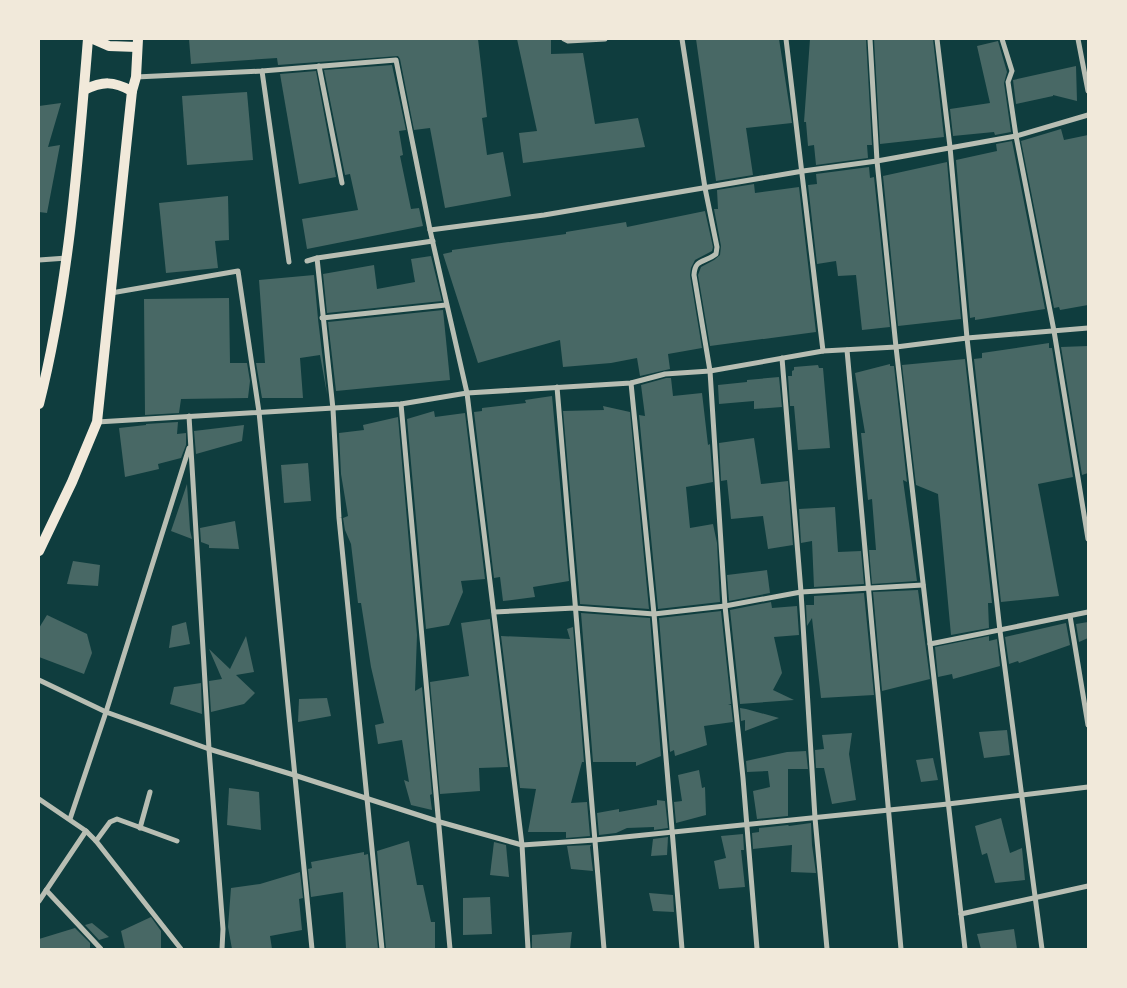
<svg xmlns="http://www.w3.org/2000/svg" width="1127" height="988" viewBox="0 0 1127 988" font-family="'Source Sans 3',sans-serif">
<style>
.building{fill:#486865}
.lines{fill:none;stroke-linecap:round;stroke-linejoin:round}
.minor{stroke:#b8beb3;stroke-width:5}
.secondary{stroke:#f1e9da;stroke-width:10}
</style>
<rect width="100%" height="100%" fill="#0f3d3e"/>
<!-- building -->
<g class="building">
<polygon points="189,39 478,39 487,117 482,118 487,155 503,152 511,196 445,208 430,128 414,130 400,59 398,56 278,65 277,58 191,64"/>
<polygon points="517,39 551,39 551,54 583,53 595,124 638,118 645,147 523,163 519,133 537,131"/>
<polygon points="696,39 779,39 792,123 746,128 753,175 716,181"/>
<polygon points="810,39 866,39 872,145 867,145 868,158 816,165 814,145 808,146 806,122 804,122"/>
<polygon points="874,39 933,39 944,137 880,144"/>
<polygon points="998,41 1007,72 1004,83 1011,132 995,135 994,132 953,136 950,109 990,103 977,46"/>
<polygon points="392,65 406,130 399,131 403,155 400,156 411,209 419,208 423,226 307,249 302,219 358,210 350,174 345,175 324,70"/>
<polygon points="1076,66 1077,101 1053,95 1053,96 1016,104 1013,80"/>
<polygon points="316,71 336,177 299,184 280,74"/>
<polygon points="247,92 253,160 187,165 182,96"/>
<polygon points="61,103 48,147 60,145 47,213 39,212 39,106"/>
<polygon points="1061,129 1064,140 1088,135 1088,305 1060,310 1059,307 1054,308 1021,141"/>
<polygon points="1012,141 1045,309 975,320 975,317 970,318 956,160 997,151 996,144"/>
<polygon points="947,162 961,319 898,326 883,176"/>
<polygon points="869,167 870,178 874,177 890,327 862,330 856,275 838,276 836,261 817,264 808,185 817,184 816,174"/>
<polygon points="754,184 755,193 799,187 816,332 710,346 698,275 701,267 714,260 720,255 721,246 714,209 718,209 717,190"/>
<polygon points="228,196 229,240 215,241 218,268 166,273 159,203"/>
<polygon points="705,211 713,247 712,251 695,260 691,268 690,275 702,348 668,354 670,369 640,376 637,358 611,363 563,367 560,340 478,363 443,254 452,252 452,250 566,234 566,232 626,222 627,227"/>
<polygon points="431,256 442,301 327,313 323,274 374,265 377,289 415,282 411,259"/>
<polygon points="314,275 318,319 327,394 320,355 300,358 303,398 262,398 256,363 265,363 259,280"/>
<polygon points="229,298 230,363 247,363 250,381 248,398 181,399 179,413 145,415 144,299"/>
<polygon points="443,310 450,380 336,391 328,322"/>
<polygon points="1049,343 1049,348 1052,348 1073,477 1038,484 1059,596 1001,602 974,359 982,358 982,353"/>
<polygon points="1088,346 1088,473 1082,475 1061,347"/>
<polygon points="965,359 992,603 988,603 989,628 951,635 938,494 916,485 902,365"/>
<polygon points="890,364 890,366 894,366 907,482 903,480 917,581 872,584 869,550 876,550 872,499 868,500 861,433 865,433 855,373"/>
<polygon points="818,365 819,368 823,368 830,448 798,450 794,406 790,406 788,376 792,376 792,371 794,370 794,367"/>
<polygon points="779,377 782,407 754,409 754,401 719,404 718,385 747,382 747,380"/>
<polygon points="666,378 671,378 673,396 702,393 708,445 710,444 713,482 686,487 690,528 713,524 717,543 720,602 658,609 639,415 645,416 641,385"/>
<polygon points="552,396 569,581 533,587 535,597 503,601 500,577 494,578 474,412 482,411 482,408 526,403 525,400"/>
<polygon points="603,406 630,412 649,609 580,604 563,411 604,410"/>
<polygon points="434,411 435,417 465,413 485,579 461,581 463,592 449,625 426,629 407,419"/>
<polygon points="398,417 417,635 415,691 422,687 432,794 430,795 432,810 411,805 404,780 409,782 402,740 378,744 375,725 384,723 371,667 361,603 358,603 351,544 345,530 343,518 348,516 341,474 339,433 364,430 363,425"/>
<polygon points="178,422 177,434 186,433 186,445 181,458 158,464 159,469 125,477 119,428 146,425 146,424"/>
<polygon points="244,425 242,441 196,454 194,431"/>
<polygon points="754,438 761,484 788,481 793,545 768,549 763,516 731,519 727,480 721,481 719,443"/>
<polygon points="308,463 311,501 284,503 281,465"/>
<polygon points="187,484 190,530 192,539 171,531"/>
<polygon points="835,507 838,552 861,551 864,584 814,587 812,541 801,543 799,509"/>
<polygon points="235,521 239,549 209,548 209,545 201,542 200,528"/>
<polygon points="73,561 100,565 98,586 67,584"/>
<polygon points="767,570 770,593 729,601 727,575"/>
<polygon points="918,590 930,679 882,691 873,592"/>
<polygon points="864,593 874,695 821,698 812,618 807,626 806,605 814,605 814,596"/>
<polygon points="771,602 772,608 797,606 799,635 774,637 782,673 773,690 794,700 740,704 730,610"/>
<polygon points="721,611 731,704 728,704 731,705 733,722 704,726 707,745 675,756 674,750 670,752 659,618"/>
<polygon points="581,613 650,618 661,756 636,766 636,762 593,762"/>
<polygon points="47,615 87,634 92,653 84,674 39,657 39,628"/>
<polygon points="490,619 508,767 479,768 480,791 440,794 430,682 469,676 461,623"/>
<polygon points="186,622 190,644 169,648 172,626"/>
<polygon points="1088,622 1088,638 1079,642 1076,624"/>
<polygon points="1066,623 1070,645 1019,663 1018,661 1009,664 1005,637"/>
<polygon points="573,627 584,762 582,762 571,803 587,802 590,836 566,838 566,832 528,832 536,789 520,788 501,636 570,639 567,629"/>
<polygon points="246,636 254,672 236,675 255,693 244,704 211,712 209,681 222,679 209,649 230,669"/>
<polygon points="989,636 989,641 997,639 1000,666 953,679 952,674 938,677 935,647"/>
<polygon points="201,683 202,714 170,704 174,687"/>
<polygon points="327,698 331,716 298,722 299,699"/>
<polygon points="740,708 746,709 779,718 745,731 745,720 741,721"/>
<polygon points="1007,730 1010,755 984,758 979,732"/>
<polygon points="852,733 849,754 856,800 832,804 824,768 816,768 815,750 824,749 822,735"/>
<polygon points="806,751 808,769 788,769 788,816 757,819 753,791 770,787 768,771 747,772 746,761 787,752"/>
<polygon points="933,758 938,780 921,782 916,760"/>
<polygon points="699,770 702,788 705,787 706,815 676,823 674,802 682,801 678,775"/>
<polygon points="229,788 259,792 261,830 227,825"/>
<polygon points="657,800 665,801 668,828 654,830 654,827 627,828 616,833 599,835 597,813 619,809 619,812 657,805"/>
<polygon points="1001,818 1010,853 1022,848 1025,880 995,883 987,853 982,855 975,826"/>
<polygon points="811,823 812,845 816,873 791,872 792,845 753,849 752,833 759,832 759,828 788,825 789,826"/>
<polygon points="743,834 744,850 741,850 745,887 719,889 714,861 726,858 721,836"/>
<polygon points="668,837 667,855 651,856 653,839"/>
<polygon points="409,841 417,885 423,885 431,922 435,922 435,949 386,949 377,851"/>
<polygon points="494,842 506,845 509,877 490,875"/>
<polygon points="591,845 590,847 593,871 571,869 567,846"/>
<polygon points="364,852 364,855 368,854 378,949 346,949 343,892 311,897 308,869 312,868 311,862"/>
<polygon points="300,872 303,898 299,899 302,930 270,936 272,949 232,949 228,927 231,888 260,884"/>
<polygon points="649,893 673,895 674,912 653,911"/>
<polygon points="490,897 492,934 463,935 463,898"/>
<polygon points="151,917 161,931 161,949 125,949 121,931"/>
<polygon points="92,923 109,937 99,940 85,925"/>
<polygon points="75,928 90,943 90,949 39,949 39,939"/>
<polygon points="1014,929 1017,949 981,949 977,934"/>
<polygon points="572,932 570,949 532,949 532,935"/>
</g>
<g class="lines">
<!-- minor -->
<g class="minor">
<polyline points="564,39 568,41 605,39"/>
<path d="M 682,39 L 705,188 L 717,247 L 716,254 C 705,263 695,258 694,275 L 710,371 L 725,606 L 743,778 L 757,949"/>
<polyline points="786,39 823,351"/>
<polyline points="870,39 877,161 896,347 965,949"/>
<polyline points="937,39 950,147 967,338 1000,631 1042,949"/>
<polyline points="1002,39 1012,71 1008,82 1016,136 1054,331 1088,539"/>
<polyline points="1078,39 1088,91"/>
<polyline points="319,66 342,183"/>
<polyline points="262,71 289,262"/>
<polyline points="136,77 262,71 396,60 430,230 467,393 522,845 528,949"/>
<polyline points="430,230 544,215 803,171 877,161 1016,136 1088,115"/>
<polyline points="317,258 333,409 339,518 382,949"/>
<polyline points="39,260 67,258"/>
<polyline points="307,261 317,258 433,241"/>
<polyline points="111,293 238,271 259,412 312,949"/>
<polyline points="322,318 446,305"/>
<polyline points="847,350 901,949"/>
<polyline points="782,358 801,592 815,818 827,949"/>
<polyline points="631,383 654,614 682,949"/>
<polyline points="557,387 604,949"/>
<polyline points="401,404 450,949"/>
<polyline points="189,416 209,749 223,929 222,949"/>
<polyline points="97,422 401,404 467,393 631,383 665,374 710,371 823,351 896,347 967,338 1088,328"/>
<polyline points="494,612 575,608 654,614 725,606 801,592 923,585"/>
<polyline points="1070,616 1088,725"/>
<polyline points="930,644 1088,612"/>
<polyline points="39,680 106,712 209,749 294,775 440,822 522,845 595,840 948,804 1088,787"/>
<polyline points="39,799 86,831 96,841 181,949"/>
<polyline points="70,819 106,712 189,448"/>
<polyline points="140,828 150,792"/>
<polyline points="96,841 110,822 117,819 177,841"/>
<polyline points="46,890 101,949"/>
<polyline points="39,901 86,831"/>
<polyline points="961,914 1088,886"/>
</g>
<!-- secondary -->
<g class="secondary">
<polyline points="93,39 109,46 137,47"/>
<path d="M 84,90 C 103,81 113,81 132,91"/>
<path d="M 39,404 C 69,285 78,161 88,39"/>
<polyline points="39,551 72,482 97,422 132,91 136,77 138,39"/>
</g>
</g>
<!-- border -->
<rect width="1127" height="988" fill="none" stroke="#f1e9da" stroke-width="80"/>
</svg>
